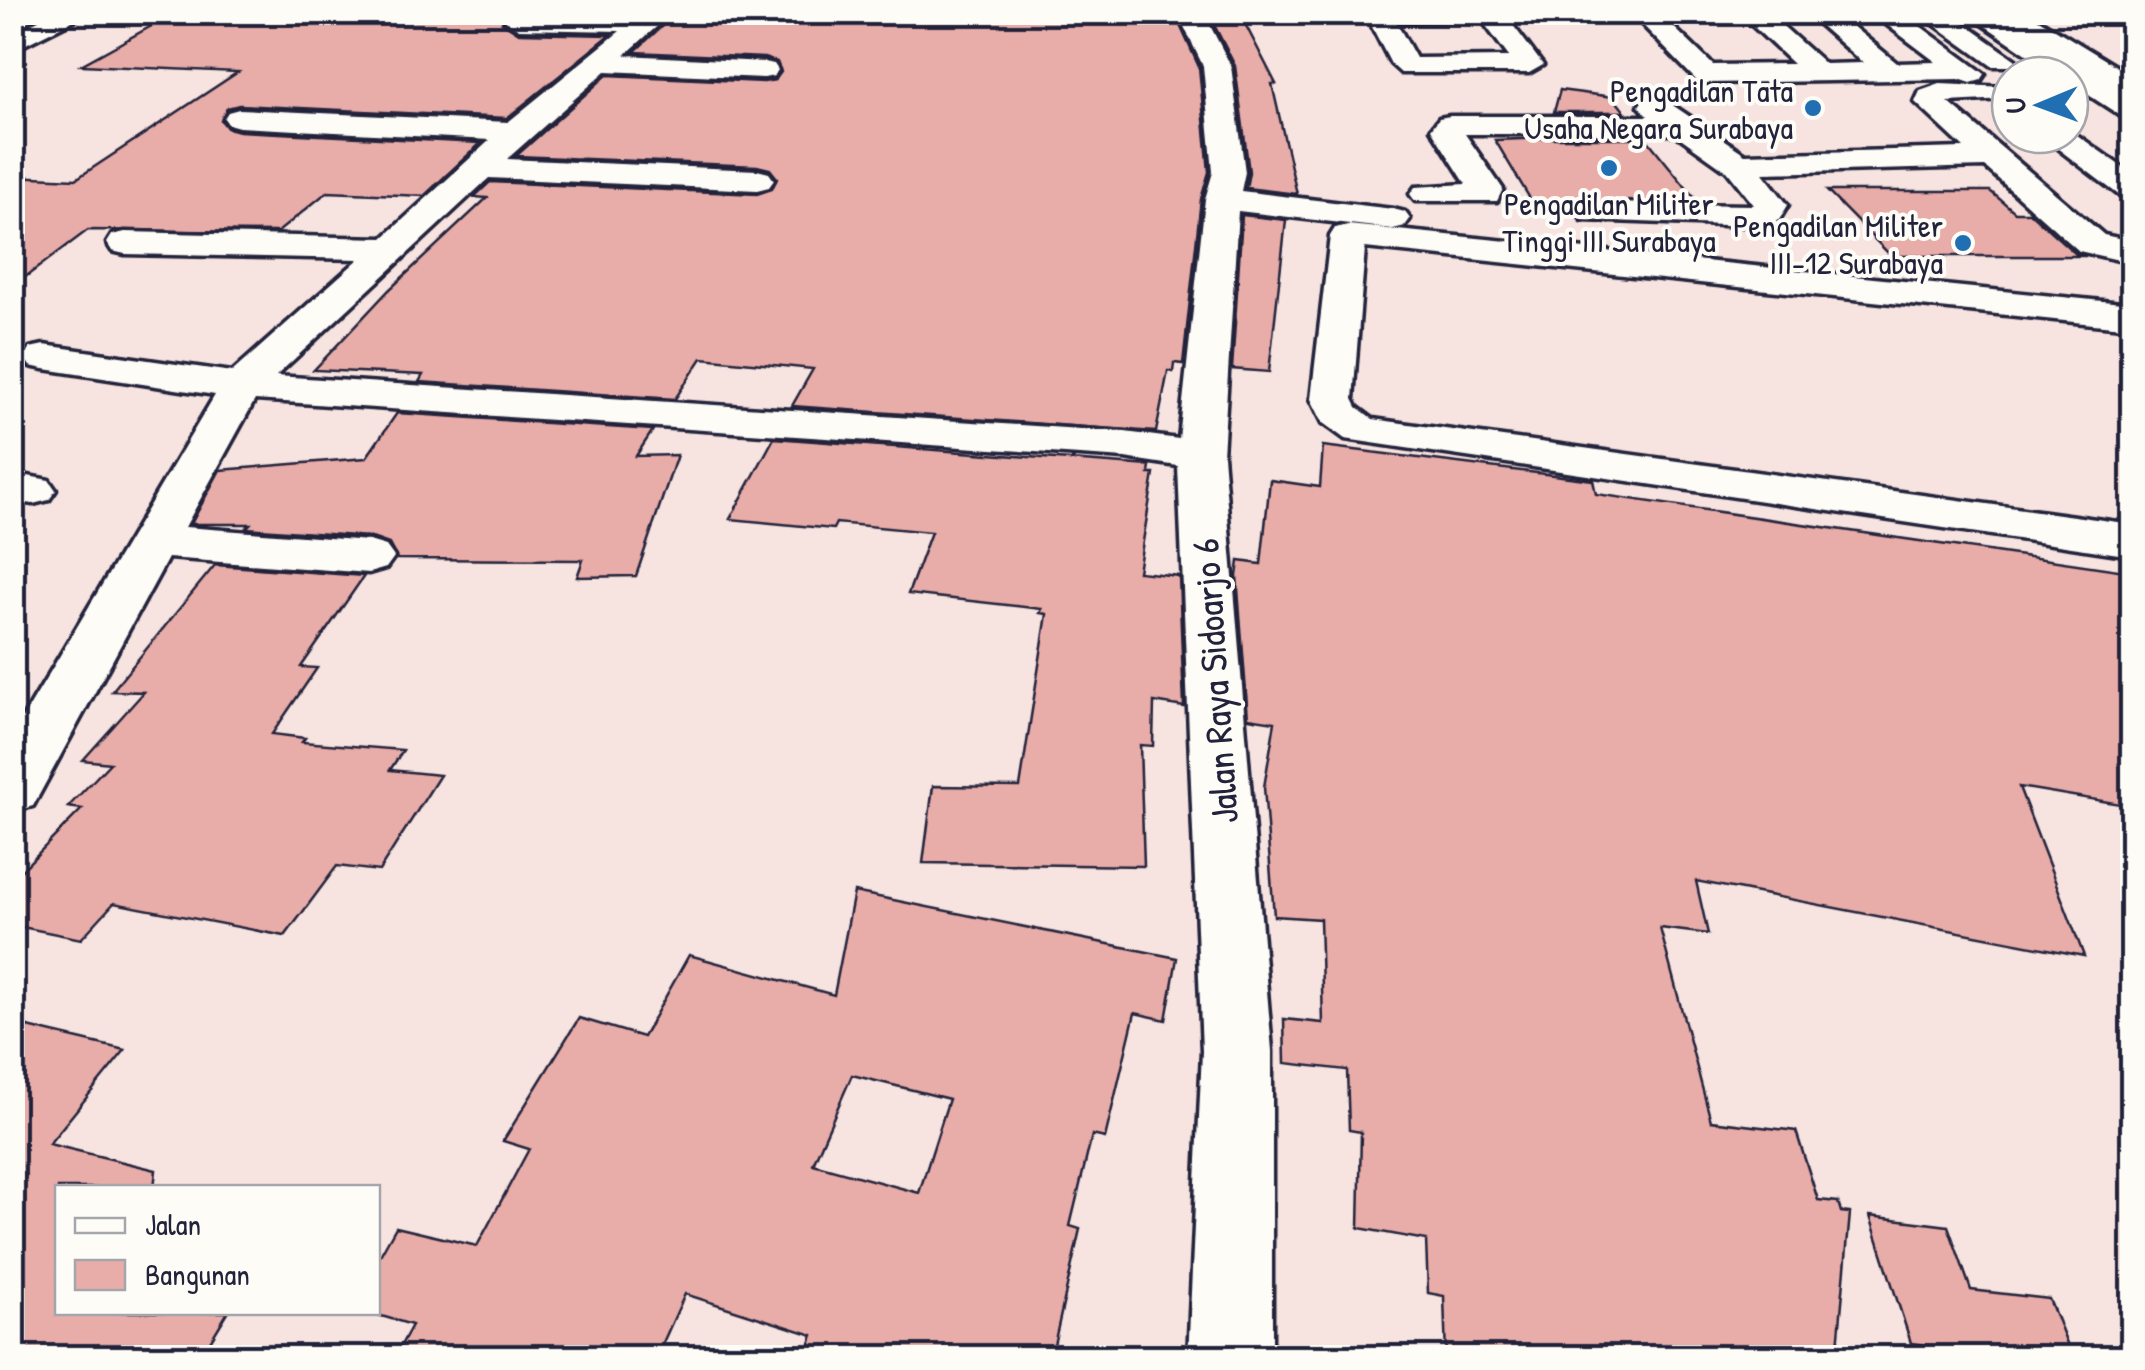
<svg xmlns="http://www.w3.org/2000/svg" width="2145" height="1370" viewBox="0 0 2145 1370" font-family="'Patrick Hand',sans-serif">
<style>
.building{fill:#e9ada9;stroke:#22223b;stroke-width:2.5;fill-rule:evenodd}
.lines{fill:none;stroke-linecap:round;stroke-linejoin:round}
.minor-casing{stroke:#22223b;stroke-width:7}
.highway-casing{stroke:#22223b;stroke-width:7}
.minor{fill:#fdfcf7;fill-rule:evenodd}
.highway{fill:#fdfcf7;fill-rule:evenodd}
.poi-dot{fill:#1f6fb2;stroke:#fdfcf7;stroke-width:4}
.labels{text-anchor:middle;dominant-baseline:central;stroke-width:8;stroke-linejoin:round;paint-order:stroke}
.far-poi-label{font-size:32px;fill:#22223b;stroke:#fdfcf7;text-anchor:end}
.street-label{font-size:38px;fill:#22223b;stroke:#fdfcf7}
</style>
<rect width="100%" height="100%" fill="#f7e4e0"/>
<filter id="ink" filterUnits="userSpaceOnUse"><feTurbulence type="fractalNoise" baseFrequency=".01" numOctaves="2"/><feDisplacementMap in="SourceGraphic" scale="20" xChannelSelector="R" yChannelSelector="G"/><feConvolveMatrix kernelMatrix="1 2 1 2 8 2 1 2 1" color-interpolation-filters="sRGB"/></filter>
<g filter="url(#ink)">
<!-- building -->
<g class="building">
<polygon points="177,12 508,12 502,22 519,33 610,35 507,118 239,105 227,108 221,120 227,128 239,131 481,143 424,196 327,192 278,232 88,230 12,287 12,176 76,179 238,72 81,65"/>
<polygon points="677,12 1174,12 1199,67 1209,172 1201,199 1183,364 1174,363 1173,372 1168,371 1156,432 792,406 813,369 702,358 675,399 419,382 423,375 314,370 389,290 487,198 474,197 490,182 757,194 772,189 777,178 770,169 757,166 516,156 607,75 764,82 775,80 781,72 777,62 764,58 634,52"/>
<polygon points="1240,14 1276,84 1272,84 1297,194 1246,188 1249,172 1235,66 1209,15"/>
<polygon points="1560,90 1613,97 1625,112 1554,112"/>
<polygon points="1547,138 1646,138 1697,201 1532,202 1495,140"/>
<polygon points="1827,191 1990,191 2015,212 2029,212 2076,254 2086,256 1891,256"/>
<polygon points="1242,215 1286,220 1269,372 1232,369"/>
<polygon points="397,413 653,430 636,456 677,455 636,576 577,577 583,560 397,559 389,544 369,537 246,528 250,524 191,524 220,470 366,458"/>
<polygon points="774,438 1150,466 1149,474 1154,474 1138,572 1179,576 1184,707 1154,702 1153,746 1140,745 1144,866 923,863 933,786 1020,787 1047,614 1040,613 1042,609 908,594 931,532 836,523 833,529 730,519"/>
<polygon points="1323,446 1593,480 1596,494 2132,572 2132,806 2019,787 2084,956 1696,881 1708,934 1660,928 1711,1121 1796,1131 1818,1200 1838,1202 1841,1212 1850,1213 1837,1358 1446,1358 1444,1296 1428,1293 1426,1240 1359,1228 1361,1132 1349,1130 1347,1070 1285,1063 1284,1019 1323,1023 1320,919 1274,916 1264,787 1275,722 1248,718 1237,576 1239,561 1261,564 1270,480 1320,487"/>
<polygon points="215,565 364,576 301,667 317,668 272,734 305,738 302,742 403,750 390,770 440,775 379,871 337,866 285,936 114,903 81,939 12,925 12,880 82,809 68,807 110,763 83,760 144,692 112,691"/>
<path d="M 854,892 L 1177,958 L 1166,1020 L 1135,1013 L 1105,1138 L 1092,1135 L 1070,1226 L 1080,1229 L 1051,1358 L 805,1358 L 813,1335 L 685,1294 L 656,1358 L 394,1358 L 412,1325 L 378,1315 L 378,1259 L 396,1227 L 477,1246 L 529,1149 L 503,1141 L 579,1018 L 643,1037 L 689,955 L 834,995 ZM 852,1075 L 949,1099 L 919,1193 L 813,1164 Z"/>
<polygon points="28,1027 125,1050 49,1144 156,1170 154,1188 58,1188 58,1312 228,1312 200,1358 12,1358 12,1045"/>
<polygon points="1870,1216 1948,1226 1971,1290 2049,1299 2073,1358 2018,1358 1911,1343"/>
</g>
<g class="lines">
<defs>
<g id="minor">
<polygon points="55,12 90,12 12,51 12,33"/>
<polygon points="644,12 673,12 625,55 764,62 774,64 778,70 774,76 764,78 606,71 507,159 757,170 769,173 774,180 769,187 757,190 489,178 276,376 1125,432 1179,439 1205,199 1213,172 1203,66 1177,12 1203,12 1231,66 1245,172 1241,191 1393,209 1405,212 1410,219 1405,226 1393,229 1238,211 1223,455 1272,1051 1272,1358 1188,1358 1202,1051 1178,466 1125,458 255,400 185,527 369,541 386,546 394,557 386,568 369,573 168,558 33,806 12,812 12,736 215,395 44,369 30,366 24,357 30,348 44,345 232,372 359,259 125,254 112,251 107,243 112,235 125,232 383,238 490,140 239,127 228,124 224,118 228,112 239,109 508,122 620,31 519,29 506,21 510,15 639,16"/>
<path d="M 1374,12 L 1503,12 L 1543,65 L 1529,73 L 1401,73 L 1391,64 L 1369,21 ZM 1481,19 L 1509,57 L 1416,58 L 1396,22 Z"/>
<polygon points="1630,12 1658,12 1713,65 1793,64 1738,12 1767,12 1825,64 1863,63 1805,12 1835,12 1897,63 1936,62 1870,12 1901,12 1985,74 1981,80 1971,83 1959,79 1706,83 1696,80"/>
<polygon points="1995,12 2027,12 2132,76 2132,97 2122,94"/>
<polygon points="1940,84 2007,87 2007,99 1948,102 2104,235 2132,241 2132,263 2079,251 1985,167 1763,173 1788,205 1779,220 1752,226 1582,220 1577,213 1582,206 1594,203 1754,205 1727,171 1675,134 1465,134 1503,189 1497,201 1415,201 1410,194 1415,187 1466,184 1431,129 1439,118 1450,116 1648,116 1639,106 1643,100 1665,100 1745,154 1964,148 1915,102 1920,91"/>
<polygon points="2070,130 2132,174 2132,199 2120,196 2040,135 2070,135"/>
<polygon points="1348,225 2132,304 2132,328 1365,248 1353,399 1357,407 1373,419 2132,524 2132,556 1345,439 1323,423 1311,399 1330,236 1335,228"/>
<polygon points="12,473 49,480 56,490 49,500 33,504 12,501"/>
</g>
<g id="highway">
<polygon points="1917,12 1948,12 2016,60 2012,66 1992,66"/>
<polygon points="1965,12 1997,12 2132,97 2132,119 2121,116 2070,83 2070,75 2058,75"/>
</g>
</defs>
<!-- minor casing -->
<use href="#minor" class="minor-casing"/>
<!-- highway casing -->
<use href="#highway" class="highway-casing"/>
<!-- minor -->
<use href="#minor" class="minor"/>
<!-- highway -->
<use href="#highway" class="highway"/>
</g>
</g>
<!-- markers -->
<g class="poi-dot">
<circle cx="1813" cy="108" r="10"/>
<circle cx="1609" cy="168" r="10"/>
<circle cx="1963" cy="243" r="10"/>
</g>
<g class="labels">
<!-- far-poi labels -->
<g class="far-poi-label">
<text x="1793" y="90">Pengadilan Tata<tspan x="1793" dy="37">Usaha Negara Surabaya</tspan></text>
<text x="1609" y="203" text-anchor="middle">Pengadilan Militer<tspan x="1609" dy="37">Tinggi III Surabaya</tspan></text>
<text x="1943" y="225">Pengadilan Militer<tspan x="1943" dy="37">III-12 Surabaya</tspan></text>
</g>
<!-- street labels -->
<g class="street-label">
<text transform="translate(1214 681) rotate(-94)">Jalan Raya Sidoarjo 6</text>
</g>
</g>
<!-- margin -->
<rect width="2145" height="1370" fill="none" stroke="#fdfcf7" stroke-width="50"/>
<rect x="25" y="25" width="2095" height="1320" fill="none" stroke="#22223b" stroke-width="4" filter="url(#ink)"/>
<!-- legend -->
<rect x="55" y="1185" width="325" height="130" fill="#fdfcf7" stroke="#a5a5ac" stroke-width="2.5"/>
<rect x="75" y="1218" width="50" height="15" fill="#fdfcf7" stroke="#a5a5ac" stroke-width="2.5"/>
<text x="145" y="1235" font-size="30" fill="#22223b">Jalan</text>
<rect x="75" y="1260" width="50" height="30" fill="#e9ada9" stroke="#a5a5ac" stroke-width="2.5"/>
<text x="145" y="1285" font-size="30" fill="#22223b">Bangunan</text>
<!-- north arrow -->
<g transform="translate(2040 105) rotate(269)"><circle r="48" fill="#fdfcf7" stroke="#a5a5ac" stroke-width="2.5"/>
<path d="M0-8L18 38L0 25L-18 38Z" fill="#1f6fb2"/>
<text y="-15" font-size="28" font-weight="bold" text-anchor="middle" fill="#22223b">U</text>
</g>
</svg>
